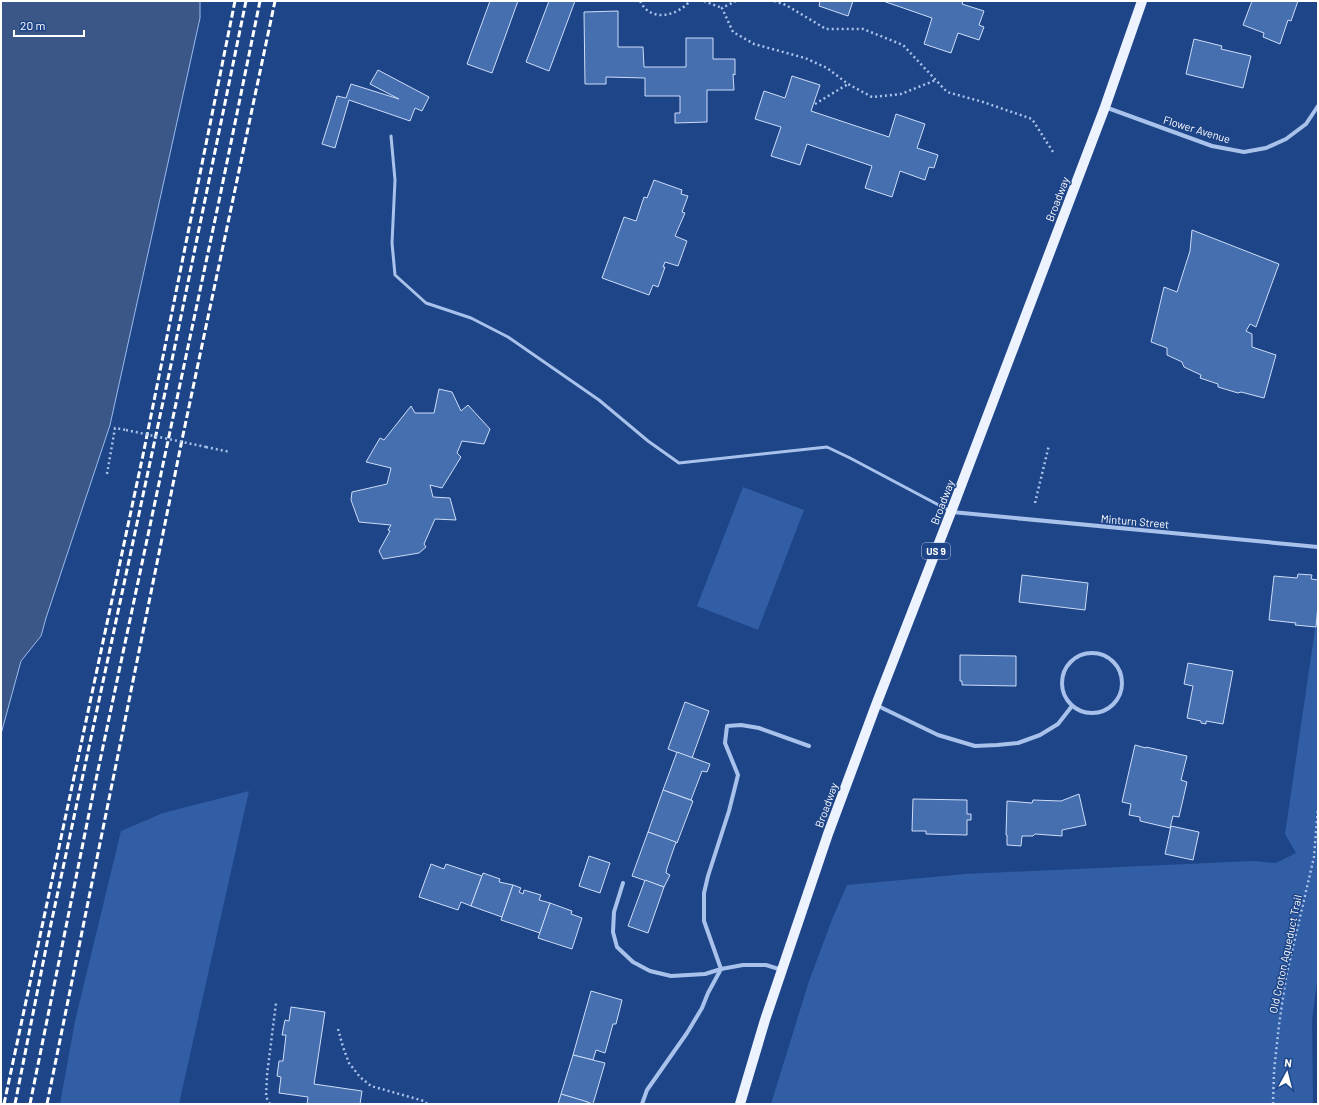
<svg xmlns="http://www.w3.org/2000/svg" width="1319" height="1105" viewBox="0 0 1319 1105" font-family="Barlow,sans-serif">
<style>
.green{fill:#315ea5}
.water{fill:#3a5788;stroke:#9bbbed}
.building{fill:#466fb0;stroke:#ccddf8}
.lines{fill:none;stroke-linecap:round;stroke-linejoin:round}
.path{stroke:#a8c2eb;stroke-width:2.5;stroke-dasharray:2 3;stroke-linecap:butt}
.service{stroke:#a8c2eb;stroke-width:3}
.minor{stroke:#a8c2eb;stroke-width:4}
.primary{stroke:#ecf2fe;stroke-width:10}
.rail{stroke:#fff;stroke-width:3;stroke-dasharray:7 3;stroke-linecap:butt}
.path-bridge{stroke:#a8c2eb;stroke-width:2.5;stroke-dasharray:2 3;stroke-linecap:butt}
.labels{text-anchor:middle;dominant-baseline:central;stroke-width:3;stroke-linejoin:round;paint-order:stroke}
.shield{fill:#1e4588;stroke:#bcc7db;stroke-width:1}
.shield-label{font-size:10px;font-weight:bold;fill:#fff}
.street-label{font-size:11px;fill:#fff;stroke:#1e4588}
</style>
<rect width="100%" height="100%" fill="#1e4588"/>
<!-- green -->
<g class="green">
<polygon points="743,487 804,510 758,630 697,606"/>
<polygon points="1318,609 1318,975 1312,1020 1313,1104 771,1104 809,981 833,917 847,885 965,874 1252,861 1276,863 1296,853 1285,834"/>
<polygon points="249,791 179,1104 60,1104 75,1021 121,831 163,813"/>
</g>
<!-- water -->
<polygon class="water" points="1,1 200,1 200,18 110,425 46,618 41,636 21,661 1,734"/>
<!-- building -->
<g class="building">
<polygon points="490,1 518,1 492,73 467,64"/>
<polygon points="549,1 575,1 549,71 526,62"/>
<polygon points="820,1 853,1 848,16 819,6"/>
<polygon points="883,1 963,1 962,4 984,11 979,25 984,27 979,40 958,33 951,53 924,44 932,18"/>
<polygon points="1252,1 1298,1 1291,21 1288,20 1280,44 1263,37 1264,33 1243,25"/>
<polygon points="618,11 618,47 643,47 644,67 686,67 686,38 713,38 713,59 735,59 735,75 733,74 734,90 707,90 707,122 675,123 675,113 680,113 680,96 645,96 645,78 606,77 606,84 585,84 584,12"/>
<polygon points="1194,39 1222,46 1221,49 1251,56 1243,88 1186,74"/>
<polygon points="378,70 429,97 422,111 415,108 410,121 349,100 335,148 322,144 337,96 346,98 351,84 399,99 370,84"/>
<polygon points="792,76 820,85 811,111 889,137 896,114 925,124 917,148 938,155 934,168 929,167 925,180 900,171 892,197 865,188 872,166 807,144 800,165 771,156 781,127 755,119 764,91 785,98"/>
<polygon points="654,180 682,190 681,194 688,196 682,212 685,213 675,236 687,241 678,266 665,262 663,267 665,267 658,287 653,285 649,295 602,278 624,217 636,221 644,197 647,198"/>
<polygon points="1192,230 1279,264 1256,327 1250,324 1246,331 1252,334 1252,347 1276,355 1264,398 1241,392 1238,393 1218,387 1218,384 1200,378 1201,375 1184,367 1182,362 1167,355 1167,348 1151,342 1164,287 1177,292 1190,251"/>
<polygon points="439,389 452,392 461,411 468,405 490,429 484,444 462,441 457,453 461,457 442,488 430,485 433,497 450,498 456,520 435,519 424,544 426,547 419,553 383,559 379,551 390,531 388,530 391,525 359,522 351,500 352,492 387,484 391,468 366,462 380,438 384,440 411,406 415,413 434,413"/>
<polygon points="1298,574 1312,575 1311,579 1318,580 1318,605 1316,627 1295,625 1296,623 1269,620 1274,576 1297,578"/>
<polygon points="1022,575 1088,583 1085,610 1019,602"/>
<polygon points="960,655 1016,656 1016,686 962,685 962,681 960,681"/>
<polygon points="1188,663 1233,671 1223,724 1206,721 1206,724 1201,723 1201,721 1187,718 1193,686 1184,684"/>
<polygon points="685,702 709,711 692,758 668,749"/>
<polygon points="1135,745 1146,748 1146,747 1187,756 1181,780 1187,782 1179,817 1173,816 1170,828 1140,821 1140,817 1129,815 1131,804 1122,802"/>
<polygon points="677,752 710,764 707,772 702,771 691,800 663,790"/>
<polygon points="663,790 693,801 677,843 648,832"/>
<polygon points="1079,794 1086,825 1062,830 1062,836 1035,834 1033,836 1022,836 1021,846 1007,845 1007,835 1006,835 1007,801 1032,803 1033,800 1061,801"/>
<polygon points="913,799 967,800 967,814 971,814 971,820 967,820 967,835 926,834 926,831 912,831"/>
<polygon points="1171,826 1199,832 1193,860 1165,854"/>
<polygon points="648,832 676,842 667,868 666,873 670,875 664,887 632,876"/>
<polygon points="589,856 610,863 600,893 579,886"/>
<polygon points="431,864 444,869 446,864 482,876 471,906 461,902 458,910 419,897"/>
<polygon points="483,873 500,879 499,882 513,885 502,917 471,906"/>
<polygon points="645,880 664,887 648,933 628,926"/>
<polygon points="513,885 521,888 519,892 523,894 524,890 541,895 539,900 550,903 540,933 501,920"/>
<polygon points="550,903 572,911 571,914 582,918 572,949 538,938"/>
<polygon points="591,991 622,1000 616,1024 613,1024 605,1053 596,1050 593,1060 573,1055"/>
<polygon points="291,1007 325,1012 314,1084 362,1091 360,1104 307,1104 308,1097 279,1093 281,1077 277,1076 279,1061 283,1061 286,1035 282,1035 285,1020 289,1021"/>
<polygon points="573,1055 605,1063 593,1104 561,1094"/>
<polygon points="561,1094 588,1102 588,1104 558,1104"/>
</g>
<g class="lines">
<!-- path -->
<g class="path">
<path d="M 640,1 C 651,23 677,16 690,1"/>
<polyline points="704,1 722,8"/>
<polyline points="736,1 722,8 733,32 754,44 805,58 827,68 848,84 872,97 901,94 936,80"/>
<polyline points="774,1 786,5 826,29 863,29 903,45 947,92 983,102 1032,119 1053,152"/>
<polyline points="815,104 848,84"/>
<polyline points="206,447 230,452"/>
<polyline points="107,474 115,428 126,430"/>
<polyline points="1035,503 1049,445"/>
<polyline points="338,1029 343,1047 349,1063 360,1077 371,1086 424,1101 427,1104"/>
<polyline points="270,1104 266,1097 267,1075 276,1003"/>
<polyline points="1273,1104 1274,1071 1279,1025 1286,977 1314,857 1318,808"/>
</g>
<!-- service -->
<polyline class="service" points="391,136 395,180 392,243 395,275 426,303 471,318 508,337 599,400 648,441 679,463 827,447 850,458 950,511"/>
<!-- minor -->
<g class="minor">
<polyline points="1105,107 1212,146 1244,152 1266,148 1286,139 1306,124 1318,106"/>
<polyline points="952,512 1318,547"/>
<circle cx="1092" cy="683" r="30"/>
<polyline points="876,705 938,735 975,746 997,745 1018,743 1040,735 1058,724 1072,706"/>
<polyline points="623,883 614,912 613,932 617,947 633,962 650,971 671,976 705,974 721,969 743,965 766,965 782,970"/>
<polyline points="642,1104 647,1090 687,1033 702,1008 708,993 721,969 704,921 704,893 708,876 729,811 738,775 725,743 727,726 741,725 759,728 809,746"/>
</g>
<!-- primary -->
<polyline class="primary" points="740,1104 765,1020 828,834 876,705 951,512 1105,107 1142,1"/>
<!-- rail -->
<g class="rail">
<polyline points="4,1104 143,455 235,1"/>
<polyline points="15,1104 48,938 172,360 246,1"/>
<polyline points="30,1104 94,789 219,201 260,1"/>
<polyline points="47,1104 183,435 275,1"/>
</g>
<!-- path-bridge -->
<polyline class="path-bridge" points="126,430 206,447"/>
</g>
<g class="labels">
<!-- shield labels -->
<rect class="shield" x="922" y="543" width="28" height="16" rx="3"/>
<g class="shield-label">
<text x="936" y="551">US 9</text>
</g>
<!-- street labels -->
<g class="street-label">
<text transform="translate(1197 129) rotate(17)">Flower Avenue</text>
<text transform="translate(1057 199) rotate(-69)">Broadway</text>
<text transform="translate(942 502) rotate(-69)">Broadway</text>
<text transform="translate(1135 521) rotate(5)">Minturn Street</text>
<text transform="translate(826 805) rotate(-70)">Broadway</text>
<text transform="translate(1285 954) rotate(-78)">Old Croton Aqueduct Trail</text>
</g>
</g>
<!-- border -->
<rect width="1319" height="1105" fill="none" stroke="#ffffff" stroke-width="4"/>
<!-- north arrow -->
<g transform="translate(1287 1073) rotate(7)" stroke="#1e4588" stroke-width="3" paint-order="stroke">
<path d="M0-3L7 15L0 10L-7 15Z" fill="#ffffff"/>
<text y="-6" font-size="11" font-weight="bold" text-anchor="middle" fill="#ffffff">N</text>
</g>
<!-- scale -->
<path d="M14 30v6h70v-6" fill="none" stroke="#ffffff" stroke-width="2"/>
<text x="20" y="30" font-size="12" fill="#ffffff" stroke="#1e4588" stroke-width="3" paint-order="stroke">20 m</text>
</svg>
